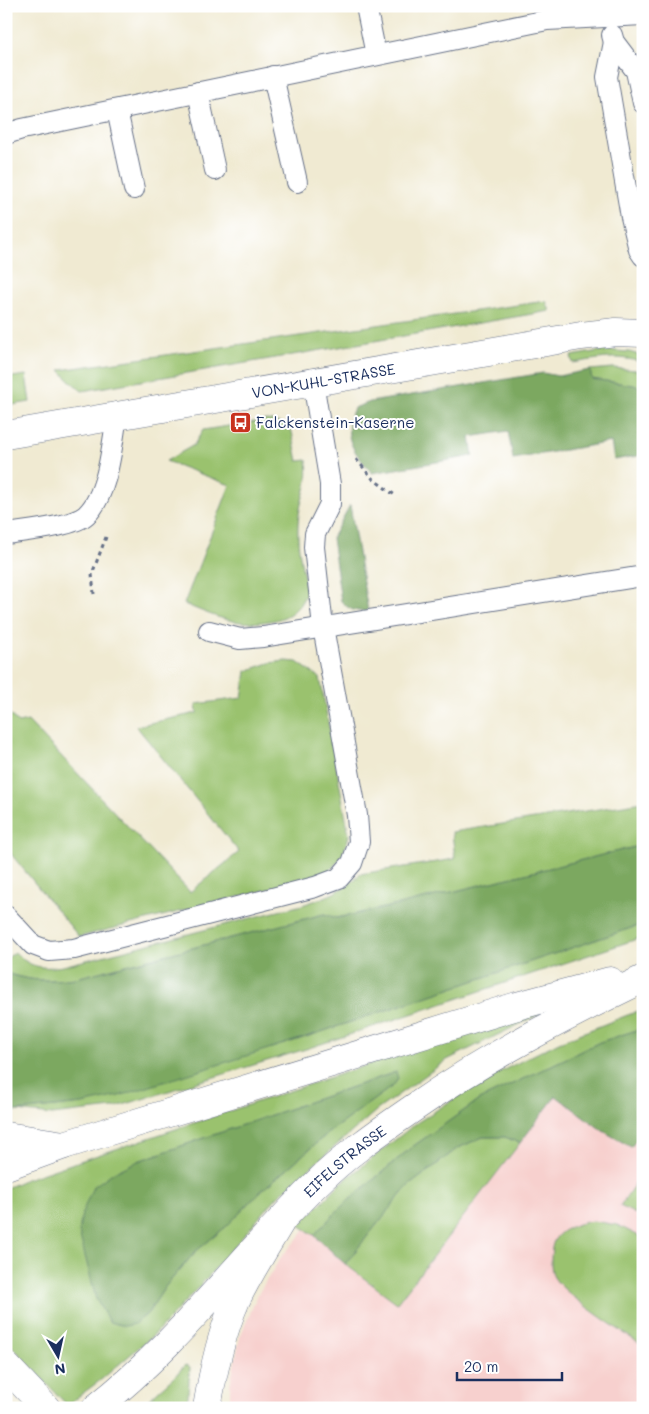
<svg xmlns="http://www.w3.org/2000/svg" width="649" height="1414" viewBox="0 0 649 1414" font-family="Mali,sans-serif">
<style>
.built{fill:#f7d0ce}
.green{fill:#9ac26e;stroke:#5a7866;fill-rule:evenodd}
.forest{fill:#7ba861;stroke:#4b6c60}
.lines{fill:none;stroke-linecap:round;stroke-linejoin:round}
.lane-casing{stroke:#667087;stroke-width:22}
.street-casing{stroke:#667087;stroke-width:29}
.secondary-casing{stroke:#667087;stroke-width:29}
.highway-casing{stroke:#667087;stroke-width:29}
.path{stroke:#667087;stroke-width:3;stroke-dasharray:4 4;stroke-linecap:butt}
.lane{stroke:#fff;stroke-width:20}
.street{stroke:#fff;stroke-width:28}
.secondary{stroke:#fff;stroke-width:28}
.highway{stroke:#fff;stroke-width:28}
.labels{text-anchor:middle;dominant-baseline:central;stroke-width:4;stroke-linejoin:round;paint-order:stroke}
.street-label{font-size:15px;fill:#1b2f5e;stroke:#fff}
.poi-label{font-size:15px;fill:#1b2f5e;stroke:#fff;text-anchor:start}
</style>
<rect width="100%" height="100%" fill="#fff"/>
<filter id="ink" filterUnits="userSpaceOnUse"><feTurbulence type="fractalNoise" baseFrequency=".02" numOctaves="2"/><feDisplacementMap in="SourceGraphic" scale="10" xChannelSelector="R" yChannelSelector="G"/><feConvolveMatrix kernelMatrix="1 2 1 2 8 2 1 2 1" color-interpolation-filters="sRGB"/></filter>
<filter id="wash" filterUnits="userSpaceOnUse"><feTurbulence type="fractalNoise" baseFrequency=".0096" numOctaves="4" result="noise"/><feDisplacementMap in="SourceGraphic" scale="20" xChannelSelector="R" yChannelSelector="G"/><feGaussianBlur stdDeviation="1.12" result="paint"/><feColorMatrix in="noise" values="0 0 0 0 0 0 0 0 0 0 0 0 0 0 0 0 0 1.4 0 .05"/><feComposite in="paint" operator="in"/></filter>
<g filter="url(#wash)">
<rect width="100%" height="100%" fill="#f0ead2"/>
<!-- built -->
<polygon class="built" points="643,1009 643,1408 230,1408 230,1385 240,1337 258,1294 281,1257 305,1230 299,1225 341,1183 415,1124 480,1082 559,1042"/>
<!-- green -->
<g class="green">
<polygon points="546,301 550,311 82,391 69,380 60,370"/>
<path d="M 605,350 L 629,352 L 643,356 L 643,363 C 618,354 599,359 573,363 L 571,356 Z"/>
<polygon points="613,368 636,370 643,373 643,388 633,385 591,379 590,370"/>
<polygon points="26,375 30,402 6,406 6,378"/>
<path d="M 267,420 L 286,424 L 292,432 L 298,461 L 307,460 C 310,485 303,490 299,514 C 295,541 302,566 307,592 C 304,597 301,604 297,608 C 290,616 279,620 269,621 C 236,627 214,616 184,604 L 230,485 L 166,461 L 194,445 L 203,430 Z"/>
<path d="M 286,661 L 297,662 L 320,678 L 349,835 C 344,856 337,868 317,877 L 79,937 L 6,848 L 6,710 L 18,723 L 28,721 L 190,892 L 239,852 L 136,726 L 197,713 L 196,704 L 242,698 L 246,671 L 269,663 Z"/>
<path d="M 643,802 L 643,845 L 403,904 L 337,918 L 324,914 L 76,978 C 49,981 32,982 6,973 L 6,959 L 15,952 C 30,968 42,969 63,966 L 302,905 C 326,897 342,892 360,874 L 455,859 L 452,832 Z"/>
<polygon points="643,924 643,937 306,1049 113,1108 52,1115 17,1111 82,1104 297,1040"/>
<path d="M 541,1007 L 542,1013 L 447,1060 L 377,1110 L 278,1196 L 206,1279 L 158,1331 L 102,1379 L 67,1405 L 6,1340 L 6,1188 L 26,1179 ZM 396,1072 L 394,1085 L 328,1133 L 259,1193 L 228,1225 L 195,1252 L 165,1287 L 148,1313 L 135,1324 L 111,1174 L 138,1161 Z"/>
<polygon points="643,1009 643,1028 600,1042 479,1100 412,1147 342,1206 314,1235 299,1225 341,1183 415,1124 480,1082 559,1042"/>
<polygon points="483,1137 505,1137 520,1143 397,1303 345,1264 407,1187 458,1148"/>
<polygon points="643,1172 643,1218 620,1206"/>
<path d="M 593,1221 L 617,1225 L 643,1238 L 643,1346 C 626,1334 558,1291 553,1275 C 550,1266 551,1257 552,1248 C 554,1230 578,1223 593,1221 Z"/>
<polygon points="185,1365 190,1367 187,1408 139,1408 173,1378"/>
</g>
<!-- forest -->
<g class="forest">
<path d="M 590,370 L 592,379 L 633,385 L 643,388 L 643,455 L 614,460 L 611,442 L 513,459 L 508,431 L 470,437 L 473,456 L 372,473 C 353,451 341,437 354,408 L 370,402 L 543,373 L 558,376 Z"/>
<path d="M 350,505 L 368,611 C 355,612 349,610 341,601 L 332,538 Z"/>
<path d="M 643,845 L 643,924 L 297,1040 L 119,1096 L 82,1104 L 17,1111 L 6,1111 L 6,973 C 32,982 49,981 76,978 L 324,914 L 337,918 L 403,904 Z"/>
<polygon points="643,1028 643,1131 631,1147 603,1131 556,1096 520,1143 505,1137 483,1137 458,1148 407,1187 345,1264 314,1235 342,1206 412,1147 479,1100 600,1042"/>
<polygon points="396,1072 398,1078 394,1085 328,1133 259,1193 228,1225 195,1252 165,1287 148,1313 135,1324 125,1326 109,1322 96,1299 79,1232 82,1213 93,1187 111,1174 138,1161"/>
</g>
</g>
<g filter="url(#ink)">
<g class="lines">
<defs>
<g id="lane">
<polyline points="366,6 376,55"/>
<polyline points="612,35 614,42 636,71 643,103"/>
<polyline points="614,42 607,77 631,217 639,250 643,256"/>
<polyline points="273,76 297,182"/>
<polyline points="198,92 215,170"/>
<polyline points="117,110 134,189"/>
<polyline points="6,134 22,129 547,20 643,15"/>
<path d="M 6,534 C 24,531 73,527 86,515 C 108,495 112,445 117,416"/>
<polyline points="209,631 240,639 263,637 643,576"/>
<polyline points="6,916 33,945 49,951 74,949 315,887 339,878 352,863 359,842 357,815 323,627 314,547 315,534 330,504 330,484 313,382"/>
</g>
<g id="street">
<path id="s1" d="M 6,435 L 581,336 L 616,332 L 643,333"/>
</g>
<g id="secondary">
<polyline points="6,1166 64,1145 517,1006 610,981"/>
<polyline points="6,1366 46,1408"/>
<path id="s2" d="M 96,1408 C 178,1344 240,1259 314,1186 C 344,1156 380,1131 415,1107 C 487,1057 564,1017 643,979"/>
</g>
<g id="highway">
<polyline points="6,1136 64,1145"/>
<path d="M 207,1408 C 213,1371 221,1334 236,1300 C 249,1273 265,1248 280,1223"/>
</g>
</defs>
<!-- lane casing -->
<use href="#lane" class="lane-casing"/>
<!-- street casing -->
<use href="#street" class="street-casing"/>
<!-- secondary casing -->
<use href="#secondary" class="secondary-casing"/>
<!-- highway casing -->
<use href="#highway" class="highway-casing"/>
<!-- path -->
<g class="path">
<polyline points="356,459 373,479 396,496"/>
<polyline points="94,594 92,574 106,537"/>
</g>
<!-- lane -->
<use href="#lane" class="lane"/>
<!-- street -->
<use href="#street" class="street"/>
<!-- secondary -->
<use href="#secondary" class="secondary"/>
<!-- highway -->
<use href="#highway" class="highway"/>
</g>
</g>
<!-- icons -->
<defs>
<symbol id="bus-square" viewBox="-11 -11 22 22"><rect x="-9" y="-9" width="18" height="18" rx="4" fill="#c8321e" stroke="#fff"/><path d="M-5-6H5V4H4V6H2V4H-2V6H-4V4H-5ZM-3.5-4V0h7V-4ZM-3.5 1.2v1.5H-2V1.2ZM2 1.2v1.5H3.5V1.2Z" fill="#fff"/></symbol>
</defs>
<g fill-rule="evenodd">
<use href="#bus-square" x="228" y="410" width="25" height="25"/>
</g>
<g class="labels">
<!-- street labels -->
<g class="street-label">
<text stroke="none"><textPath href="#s1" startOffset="322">VON-KUHL-STRASSE</textPath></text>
<text stroke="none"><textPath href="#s2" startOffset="351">EIFELSTRASSE</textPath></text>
</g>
<!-- poi labels -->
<g class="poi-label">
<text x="256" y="422">Falckenstein-Kaserne</text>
</g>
</g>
<!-- margin -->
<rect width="649" height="1414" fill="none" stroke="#fff" stroke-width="25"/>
<!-- north arrow -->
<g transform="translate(58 1356) rotate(171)" stroke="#ffffff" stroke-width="4" paint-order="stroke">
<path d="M0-4L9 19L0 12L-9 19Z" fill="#1b2f5e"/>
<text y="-8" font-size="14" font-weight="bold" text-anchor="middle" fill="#1b2f5e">N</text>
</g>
<!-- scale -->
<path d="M457 1372v8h105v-8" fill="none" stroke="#1b2f5e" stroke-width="2.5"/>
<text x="464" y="1372" font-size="15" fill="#1b2f5e" stroke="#ffffff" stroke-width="4" paint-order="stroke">20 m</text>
</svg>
